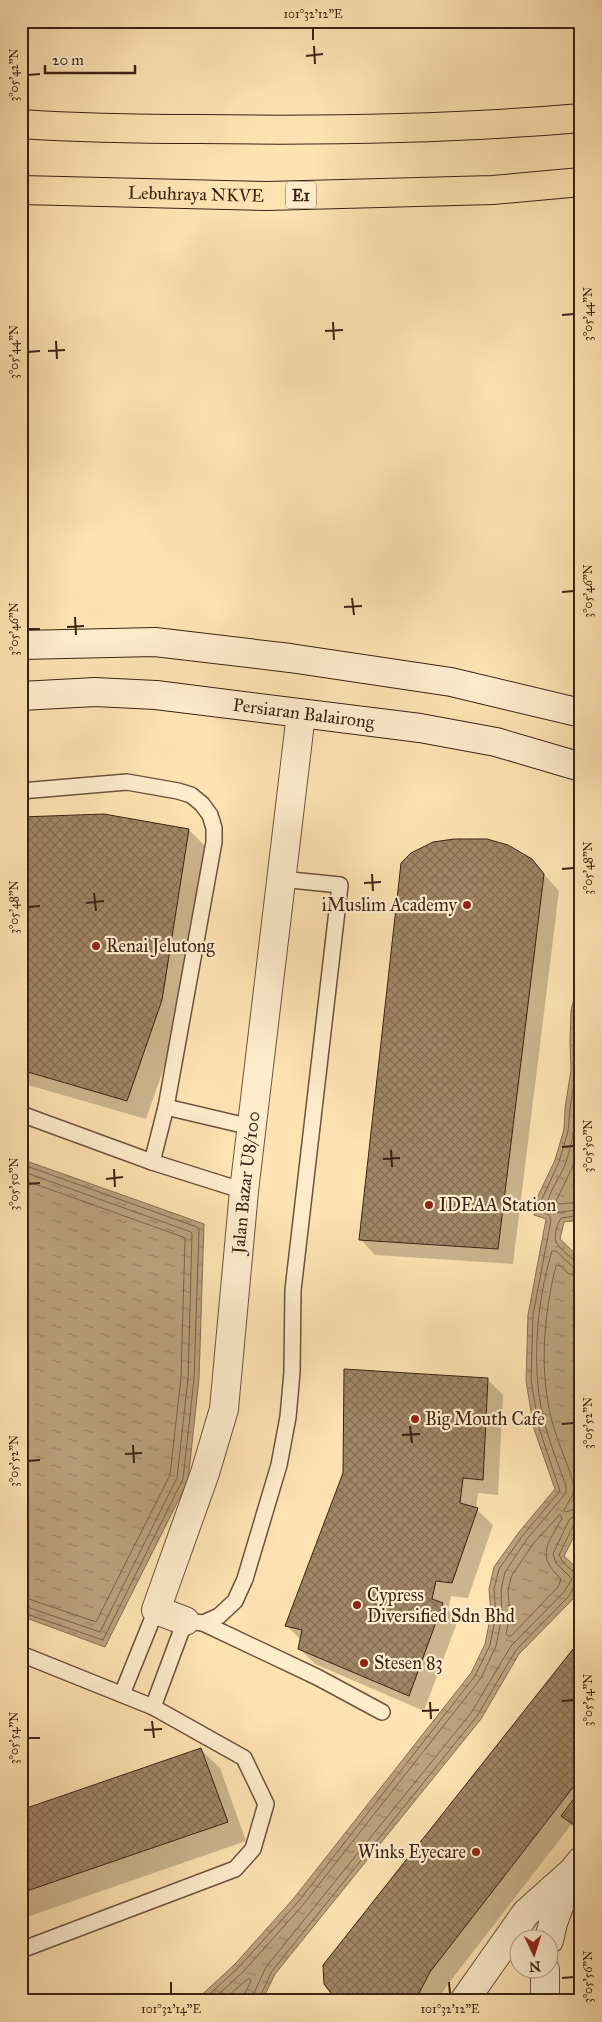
<svg xmlns="http://www.w3.org/2000/svg" width="602" height="2022" viewBox="0 0 602 2022" font-family="'IM FELL Great Primer',serif">
<style>
.water{fill:url(#water-ripples);stroke:#896e52}
.shadow{fill:#0003}
.lines{fill:none;stroke-linecap:round;stroke-linejoin:round}
.shore{stroke:#7c6248;stroke-width:1}
.building{fill:url(#building-cross-hatch);stroke:#3d2214}
.lane-casing{stroke:#6d523c;stroke-width:18}
.street-casing{stroke:#6d523c;stroke-width:30}
.secondary-casing{stroke:#3d2214;stroke-width:30}
.highway-casing{stroke:#3d2214;stroke-width:30}
.lane{stroke:#feeccd;stroke-width:15}
.street{stroke:#feeccd;stroke-width:28}
.secondary{stroke:#feeccd;stroke-width:28}
.highway{stroke:#fee2b2;stroke-width:28}
.ticks{fill:none;stroke:#3d2214;stroke-width:2}
.poi-dot{fill:#8f2418;stroke:#feeccd;stroke-width:2}
.labels{text-anchor:middle;dominant-baseline:central;stroke-width:4.5;stroke-linejoin:round;paint-order:stroke}
.shield{fill:#feeccd;stroke:#775f4c;stroke-width:1}
.shield-label{font-size:16px;font-weight:bold;fill:#3d2214}
.street-label{font-size:18px;fill:#3d2214;stroke:#feeccd}
.poi-label{font-size:18px;fill:#3d2214;stroke:#feeccd;text-anchor:start}
.neatline{fill:none;stroke:#3d2214;stroke-width:2}
.ticks-label{font-size:12px;text-anchor:middle;fill:#3d2214}
</style>
<defs>
<pattern id="water-ripples" width="26" height="14" patternUnits="userSpaceOnUse" patternTransform="scale(1.25)"><rect width="26" height="14" fill="#bca17c"/><path d="M2 4q2-2 4 0t4 0M15 11q2-2 4 0t4 0" fill="none" stroke="#9a8364"/></pattern>
<pattern id="building-cross-hatch" width="8" height="8" patternUnits="userSpaceOnUse" patternTransform="scale(1.25)"><rect width="8" height="8" fill="#a18666"/><path d="M0 0l8 8M0 8l8-8" fill="none" stroke="#846d53"/></pattern>
</defs>
<rect width="100%" height="100%" fill="#fee2b2"/>
<filter id="stains"><feTurbulence type="fractalNoise" baseFrequency=".004" numOctaves="4"/><feColorMatrix values="0 0 0 0 .2 0 0 0 0 .09 0 0 0 0 .02 0 0 0 .5 -.17"/></filter>
<radialGradient id="worn" r=".72"><stop offset=".6" stop-color="#630" stop-opacity="0"/><stop offset="1" stop-color="#630" stop-opacity=".3"/></radialGradient>
<!-- water -->
<g class="water">
<polygon points="581,974 581,1220 564,1222 560,1239 581,1259 581,1523 564,1556 579,1570 580,1586 573,1599 519,1654 481,1719 275,1974 262,2001 195,2001 235,1964 294,1898 471,1673 485,1644 491,1614 489,1589 494,1567 519,1532 555,1489 534,1429 526,1381 528,1315 546,1219 534,1215 537,1198 555,1160 564,1129 565,1108 571,1070 570,1042 571,1010"/>
<polygon points="21,1159 204,1224 199,1379 188,1481 105,1647 21,1616"/>
</g>
<!-- shadow -->
<g class="shadow">
<polygon points="21,818 189,830 208,849 181,1019 146,1119 21,1083"/>
<polygon points="531,860 559,891 513,1264 375,1255 360,1239"/>
<polygon points="487,1379 503,1395 498,1495 478,1493 476,1509 493,1525 468,1598 451,1596 448,1610 458,1620 424,1711 315,1664 300,1649 301,1640 287,1626"/>
<polygon points="581,1641 581,1831 571,1825 445,1988 438,2001 339,2001 334,1996"/>
<polygon points="201,1750 220,1768 246,1841 21,1919 21,1812"/>
</g>
<g class="lines">
<!-- shore -->
<g class="shore">
<path d="M 581,1082 C 576,1109 575,1136 566,1162 C 561,1177 549,1190 547,1206 L 556,1213 L 581,1209"/>
<polyline points="581,1138 572,1168 556,1201 559,1204 581,1202"/>
<polyline points="21,1164 197,1227 199,1230 194,1379 183,1479 103,1640 21,1612"/>
<polyline points="21,1171 191,1232 192,1234 188,1379 177,1478 100,1632 21,1605"/>
<polyline points="21,1179 183,1237 185,1239 181,1378 170,1475 96,1622 29,1599 21,1598"/>
<path d="M 581,1215 L 561,1218 C 558,1223 553,1236 556,1242 C 560,1249 574,1262 581,1262"/>
<path d="M 581,1276 L 569,1274 L 559,1265 L 556,1266 C 543,1317 539,1375 553,1425 C 559,1446 569,1466 574,1487 L 572,1496 L 564,1510 L 566,1512 L 581,1507"/>
<path d="M 560,1515 L 562,1518 C 548,1545 535,1554 561,1579 L 558,1587 L 511,1636 L 508,1636 L 506,1634 L 510,1615 L 508,1590 L 512,1575 L 533,1544 Z"/>
<path d="M 581,1521 L 574,1524 L 559,1555 C 562,1563 573,1573 581,1575"/>
<polyline points="202,2001 239,1967 298,1902 475,1676 490,1645 496,1615 494,1589 499,1569 523,1535 560,1491 539,1428 531,1380 533,1315 551,1220 549,1215 541,1211 542,1199 559,1162 568,1131 570,1108 576,1070 575,1042 576,1011 581,994"/>
<path d="M 211,2001 L 243,1972 L 302,1906 L 481,1678 L 496,1646 L 502,1616 L 501,1590 L 505,1572 L 527,1539 L 566,1493 L 566,1486 C 559,1466 551,1447 546,1428 C 530,1375 536,1303 552,1251 L 556,1251 L 572,1266 L 581,1269"/>
<polyline points="222,2001 249,1978 251,1981 245,1993 244,2001"/>
<polyline points="252,2001 253,1995 266,1967 471,1713 511,1646 564,1592 572,1579 556,1563 553,1554 569,1520 574,1516 581,1515"/>
<polyline points="258,2001 272,1971 477,1716 516,1650 569,1596 575,1586 581,1584"/>
</g>
</g>
<!-- building -->
<g class="building">
<polygon points="104,814 189,829 162,1000 127,1101 21,1070 21,817"/>
<polygon points="454,839 487,839 508,845 532,859 544,874 498,1249 359,1240 401,863 411,853 433,842"/>
<polygon points="344,1369 488,1378 483,1480 463,1478 460,1503 478,1508 452,1583 436,1581 432,1599 443,1603 409,1696 298,1649 302,1630 285,1626 343,1473"/>
<polygon points="581,1639 581,1777 430,1972 415,2001 340,2001 333,1996 324,1984 323,1965"/>
<polygon points="201,1748 228,1822 21,1893 21,1810"/>
<polygon points="581,1789 581,1830 561,1816"/>
</g>
<g class="lines">
<defs>
<g id="lane">
<polyline points="21,791 127,782 178,791 191,795 202,804 210,815 214,828 214,842 166,1107 152,1162 21,1114"/>
<polyline points="166,1107 251,1127"/>
<polyline points="152,1162 244,1191"/>
<polyline points="203,1623 317,1677 382,1712"/>
<polyline points="21,1654 153,1707 244,1758 266,1804 253,1849 235,1869 21,1950"/>
<polyline points="122,1694 156,1610"/>
<polyline points="153,1707 185,1621 203,1623 219,1616 235,1601 245,1579 279,1465 288,1417 292,1372 293,1290 340,885 281,879"/>
</g>
<g id="street">
<path id="s1" d="M 185,1621 L 156,1610 L 205,1473 L 224,1409 L 244,1191 L 301,714"/>
<polyline points="549,1940 553,1923 571,1874"/>
<polyline points="464,2001 526,1913 572,1872 581,1861"/>
<polyline points="545,2001 545,1970"/>
</g>
<g id="secondary">
<polyline points="21,645 155,642 290,658 451,682 581,713"/>
<path id="s2" d="M 21,696 L 95,692 L 156,695 L 420,728 L 496,742 L 581,767"/>
</g>
<g id="highway">
<path d="M 21,124 C 80,128 140,129 199,129 C 326,131 454,129 581,118"/>
<path id="s3" d="M 21,190 L 267,196 L 493,190 L 581,182"/>
</g>
</defs>
<!-- lane casing -->
<use href="#lane" class="lane-casing"/>
<!-- street casing -->
<use href="#street" class="street-casing"/>
<!-- secondary casing -->
<use href="#secondary" class="secondary-casing"/>
<!-- highway casing -->
<use href="#highway" class="highway-casing"/>
<!-- lane -->
<use href="#lane" class="lane"/>
<!-- street -->
<use href="#street" class="street"/>
<!-- secondary -->
<use href="#secondary" class="secondary"/>
<!-- highway -->
<use href="#highway" class="highway"/>
</g>
<!-- ticks -->
<path class="ticks" d="M 313,28 L 313,40M 314,46 L 315,64M 306,56 L 323,54M 28,75 L 40,74M 562,315 L 574,314M 333,322 L 334,340M 325,331 L 343,330M 56,341 L 57,359M 48,351 L 65,350M 28,352 L 40,351M 562,592 L 574,591M 352,598 L 354,615M 344,607 L 362,606M 75,617 L 76,635M 67,627 L 84,626M 28,629 L 40,629M 562,869 L 574,868M 372,874 L 373,891M 364,883 L 381,882M 94,893 L 96,911M 86,903 L 104,901M 28,907 L 40,906M 562,1147 L 574,1146M 391,1150 L 392,1167M 383,1159 L 400,1158M 114,1169 L 115,1187M 106,1179 L 123,1177M 28,1184 L 40,1183M 562,1424 L 574,1423M 410,1426 L 412,1443M 402,1435 L 420,1434M 133,1445 L 134,1463M 125,1454 L 142,1453M 28,1461 L 40,1460M 562,1701 L 574,1700M 430,1702 L 431,1719M 422,1711 L 439,1710M 152,1721 L 154,1738M 144,1730 L 162,1729M 28,1738 L 40,1738M 562,1978 L 574,1977M 171,1982 L 171,1994M 449,1982 L 450,1994"/>
<!-- markers -->
<g class="poi-dot">
<circle cx="467" cy="905" r="5"/>
<circle cx="96" cy="946" r="5"/>
<circle cx="429" cy="1205" r="5"/>
<circle cx="415" cy="1419" r="5"/>
<circle cx="357" cy="1605" r="5"/>
<circle cx="364" cy="1663" r="5"/>
<circle cx="476" cy="1852" r="5"/>
</g>
<g class="labels">
<!-- shield labels -->
<rect class="shield" x="286" y="181.5" width="30" height="27" rx="4"/>
<g class="shield-label">
<text x="301" y="195">E1</text>
</g>
<!-- street labels -->
<g class="street-label">
<text stroke="none"><textPath href="#s3" startOffset="175">Lebuhraya NKVE</textPath></text>
<text stroke="none"><textPath href="#s2" startOffset="284">Persiaran Balairong</textPath></text>
<text stroke="none"><textPath href="#s1" startOffset="471">Jalan Bazar U8/100</textPath></text>
</g>
<!-- poi labels -->
<g class="poi-label">
<text x="457" y="905" text-anchor="end">iMuslim Academy</text>
<text x="106" y="946">Renai Jelutong</text>
<text x="439" y="1205">IDEAA Station</text>
<text x="425" y="1419">Big Mouth Cafe</text>
<text x="367" y="1595">Cypress<tspan x="367" dy="21">Diversified Sdn Bhd</tspan></text>
<text x="374" y="1663">Stesen 83</text>
<text x="466" y="1852" text-anchor="end">Winks Eyecare</text>
</g>
</g>
<!-- margin -->
<rect width="602" height="2022" fill="none" stroke="#fee2b2" stroke-width="55"/>
<!-- north arrow -->
<g transform="translate(534 1954) rotate(176)"><circle r="24" fill="#feeccd" stroke="#b19b83"/>
<path d="M0-4L9 19L0 12L-9 19Z" fill="#8f2418"/>
<text y="-8" font-size="14" font-weight="bold" text-anchor="middle" fill="#3d2214">N</text>
</g>
<!-- scale -->
<path d="M45 65v8h90v-8" fill="none" stroke="#3d2214" stroke-width="2.5"/>
<text x="52" y="65" font-size="15" fill="#3d2214" stroke="#feeccd" stroke-width="4" paint-order="stroke">20 m</text>
<rect x="28" y="28" width="546" height="1966" class="neatline"/>
<g class="ticks-label">
<text x="313" y="18">101°32'12"E</text>
<text transform="translate(14 75) rotate(-90)" y="4">3°05'42"N</text>
<text transform="translate(588 314) rotate(-90)" y="4">3°05'44"N</text>
<text transform="translate(14 352) rotate(-90)" y="4">3°05'44"N</text>
<text transform="translate(588 591) rotate(-90)" y="4">3°05'46"N</text>
<text transform="translate(14 629) rotate(-90)" y="4">3°05'46"N</text>
<text transform="translate(588 868) rotate(-90)" y="4">3°05'48"N</text>
<text transform="translate(14 907) rotate(-90)" y="4">3°05'48"N</text>
<text transform="translate(588 1146) rotate(-90)" y="4">3°05'50"N</text>
<text transform="translate(14 1184) rotate(-90)" y="4">3°05'50"N</text>
<text transform="translate(588 1423) rotate(-90)" y="4">3°05'52"N</text>
<text transform="translate(14 1461) rotate(-90)" y="4">3°05'52"N</text>
<text transform="translate(588 1700) rotate(-90)" y="4">3°05'54"N</text>
<text transform="translate(14 1738) rotate(-90)" y="4">3°05'54"N</text>
<text transform="translate(588 1977) rotate(-90)" y="4">3°05'56"N</text>
<text x="171" y="2013">101°32'14"E</text>
<text x="450" y="2013">101°32'12"E</text>
</g>
<rect width="100%" height="100%" filter="url(#stains)"/>
<rect width="100%" height="100%" fill="url(#worn)"/>
</svg>
